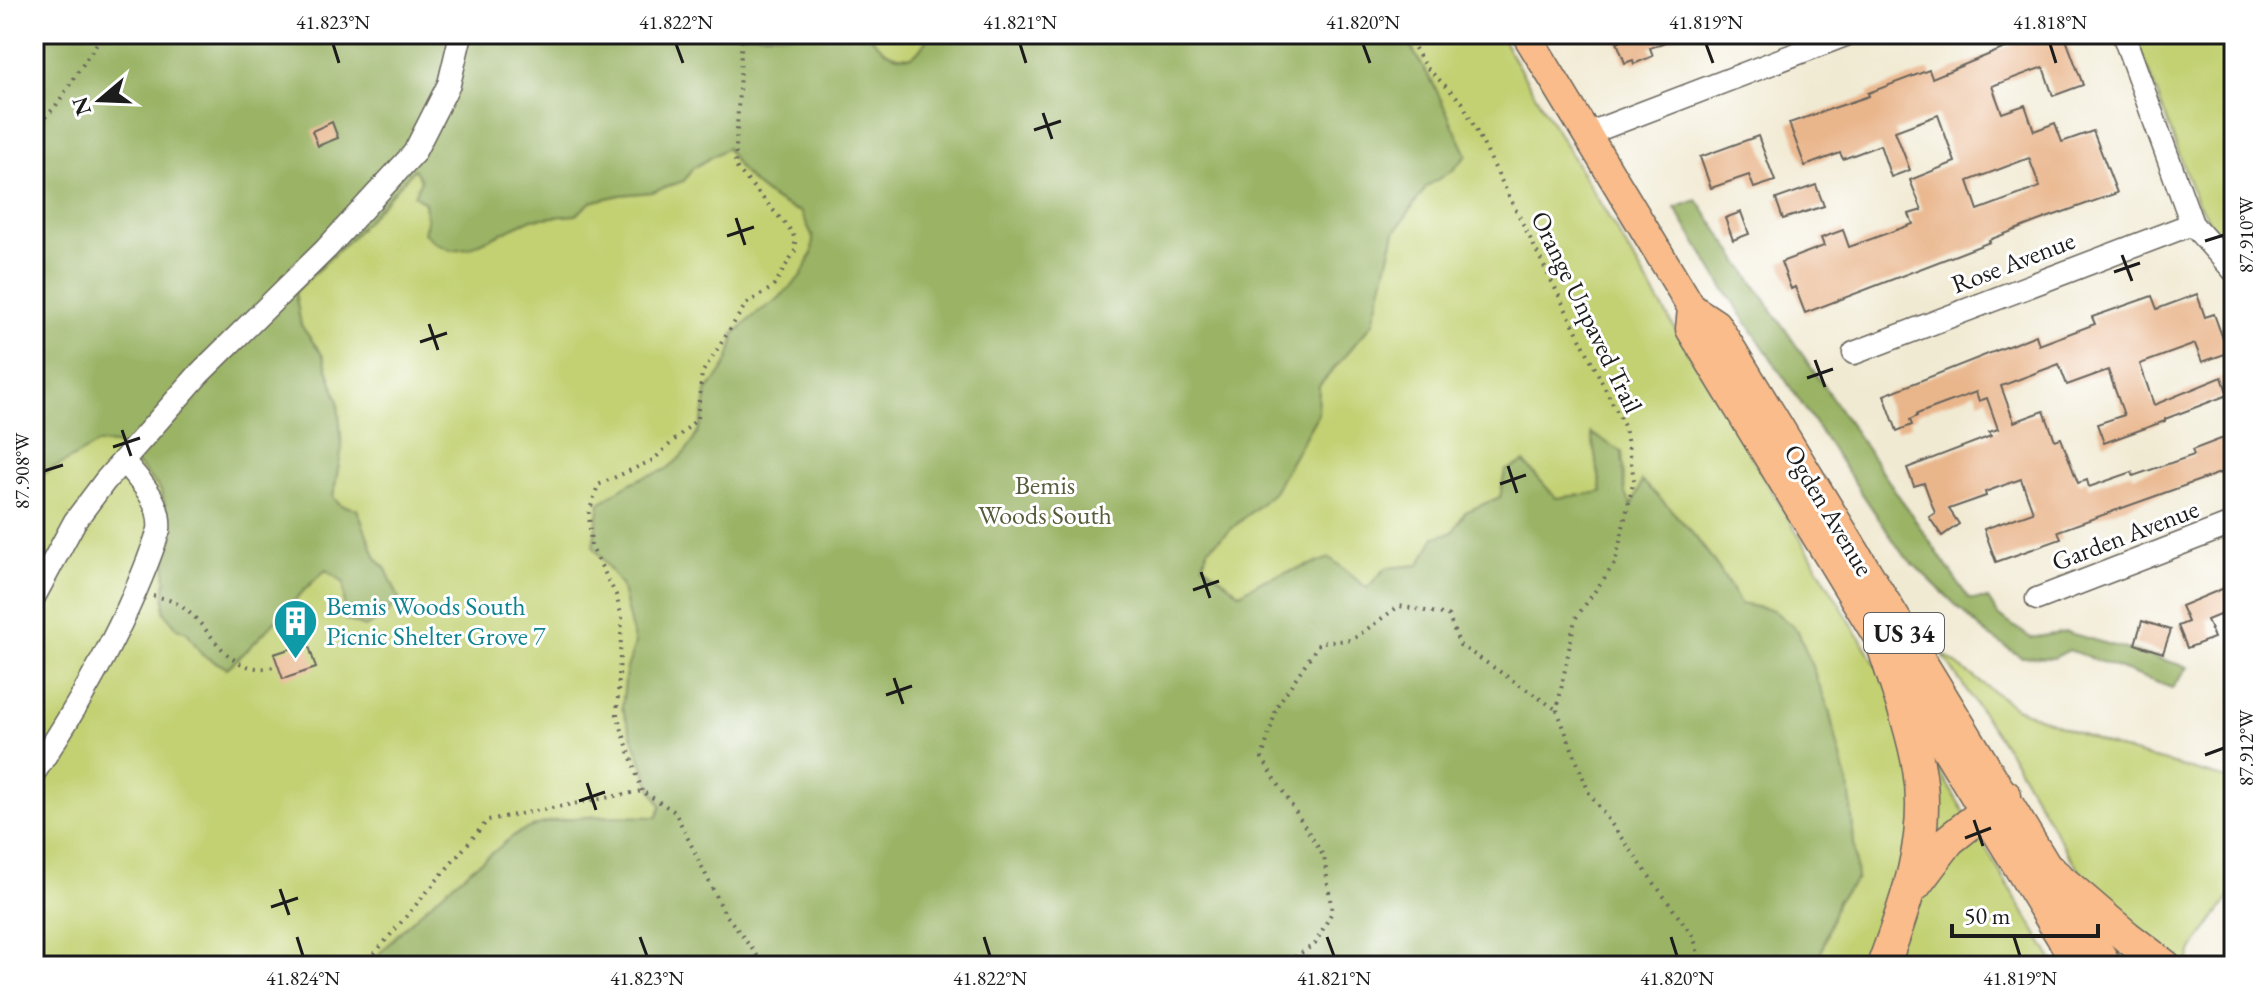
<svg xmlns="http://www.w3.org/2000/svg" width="2268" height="1000" viewBox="0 0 2268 1000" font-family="'EB Garamond',serif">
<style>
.green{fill:#c3d173;stroke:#707648;stroke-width:2}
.forest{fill:#9ab365;stroke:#5b6840;stroke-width:2}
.building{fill:#e9b58b;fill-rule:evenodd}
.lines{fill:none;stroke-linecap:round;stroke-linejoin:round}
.minor-casing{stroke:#67645c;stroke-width:25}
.major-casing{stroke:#67645c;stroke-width:31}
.highway-casing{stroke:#67645c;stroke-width:35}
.path{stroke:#67645c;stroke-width:4;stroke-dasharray:2 6;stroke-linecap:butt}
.minor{stroke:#fff;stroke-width:22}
.major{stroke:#f9bc8a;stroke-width:28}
.highway{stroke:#f9bc8a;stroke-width:32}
.ticks{fill:none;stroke:#1c1c1c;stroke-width:3}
.labels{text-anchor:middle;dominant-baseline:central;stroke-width:6;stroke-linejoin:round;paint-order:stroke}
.shield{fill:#fff;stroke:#606060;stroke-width:2}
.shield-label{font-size:24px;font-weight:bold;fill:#1c1c1c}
.street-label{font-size:26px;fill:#1c1c1c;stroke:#fff}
.park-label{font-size:26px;fill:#565b3a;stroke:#fff}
.culture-label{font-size:26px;fill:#0d838f;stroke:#fff;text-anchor:start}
.neatline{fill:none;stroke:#1c1c1c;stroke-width:3}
.ticks-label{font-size:20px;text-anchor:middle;fill:#1c1c1c}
</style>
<rect width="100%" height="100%" fill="#fff"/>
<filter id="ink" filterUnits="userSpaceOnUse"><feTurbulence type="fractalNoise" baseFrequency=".0125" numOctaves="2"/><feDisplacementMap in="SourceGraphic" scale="16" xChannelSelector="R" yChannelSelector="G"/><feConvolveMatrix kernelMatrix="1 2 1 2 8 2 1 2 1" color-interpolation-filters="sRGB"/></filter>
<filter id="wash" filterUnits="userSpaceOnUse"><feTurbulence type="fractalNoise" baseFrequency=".006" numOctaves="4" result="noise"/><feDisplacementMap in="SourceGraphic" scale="32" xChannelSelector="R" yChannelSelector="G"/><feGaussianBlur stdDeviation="1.8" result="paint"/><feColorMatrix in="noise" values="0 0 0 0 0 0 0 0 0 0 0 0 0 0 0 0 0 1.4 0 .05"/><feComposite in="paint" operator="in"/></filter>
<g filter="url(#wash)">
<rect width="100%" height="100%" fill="#f1ead3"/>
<!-- green -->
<g class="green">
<polygon points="34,34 1499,34 2056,966 34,966"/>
<polygon points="2135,34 2234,34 2234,252 2214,229 2196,200"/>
<polygon points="1941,653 2016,708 2119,749 2234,781 2234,891 2192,950 2187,966 2145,966 2067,852 2014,760"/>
</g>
<!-- forest -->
<g class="forest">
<path d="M 34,34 L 868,34 C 883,50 891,59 913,56 L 927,41 L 928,34 L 1403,34 L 1434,85 L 1467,155 L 1453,170 L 1427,186 L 1395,232 L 1373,323 L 1319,386 L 1318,414 L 1273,493 L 1208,549 L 1203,564 L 1240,593 L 1261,581 L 1330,558 L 1367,588 L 1386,568 L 1419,565 L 1435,537 L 1453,532 L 1465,512 L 1500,497 L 1505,471 L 1524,462 L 1556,498 L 1602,492 L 1591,433 L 1622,452 L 1625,493 L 1632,506 L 1642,481 C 1685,522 1711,551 1740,604 L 1773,610 L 1798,631 L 1828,707 L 1850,793 L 1857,879 L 1837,901 L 1817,966 L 369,966 C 404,924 448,886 492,853 C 502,846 512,835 522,831 C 559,813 617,816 657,817 L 661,806 L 652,790 L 622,708 L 626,671 L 635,644 L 621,585 L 593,546 L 600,503 C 614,493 628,483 644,477 C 651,474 661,473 668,468 C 695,448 705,423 706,391 C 722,374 733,358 734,334 L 757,313 L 777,300 L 801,276 L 812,254 L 813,237 L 801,212 C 771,202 740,177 727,148 L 693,168 L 684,181 L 652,192 L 620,195 L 591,202 L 576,215 L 532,219 L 469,248 L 451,250 L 437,244 L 424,233 L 427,221 L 425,203 L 414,195 L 421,180 L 414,169 L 350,239 L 295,292 L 301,325 L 323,356 L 338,401 L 342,448 L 333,497 L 341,505 L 357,509 L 376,558 L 386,569 L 399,598 L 384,618 L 364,627 L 344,619 L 344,583 L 326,570 C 290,600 263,639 227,668 L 202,655 L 187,632 L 178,629 L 164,612 L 168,516 L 160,489 L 140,467 L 116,444 L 99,443 L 34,479 Z"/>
<polygon points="1697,200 1969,599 1988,599 1999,616 2031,638 2066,632 2188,667 2172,688 2069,650 2054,658 2021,657 1985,633 1902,553 1723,287 1675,208"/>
</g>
<g id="blocks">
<!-- building -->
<g class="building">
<polygon points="1637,34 1682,34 1682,35 1650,48 1653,56 1634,64 1633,60 1625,63 1617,42"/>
<path d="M 2039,34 L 2064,34 L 2083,85 L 2053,96 L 2043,67 L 1992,86 L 2002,113 L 2025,105 L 2034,131 L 2055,123 L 2062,142 L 2093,131 L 2117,193 L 2038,221 L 1989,240 L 1990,242 L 1805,313 L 1795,287 L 1791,289 L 1781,262 L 1824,246 L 1821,238 L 1843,230 L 1849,247 L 1913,224 L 1909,214 L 1922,210 L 1910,180 L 1955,162 L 1938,115 L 1895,131 L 1910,170 L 1891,177 L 1880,145 L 1843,159 L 1840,153 L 1805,166 L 1789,123 L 1869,96 L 1868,93 L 1929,70 L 1932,78 ZM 2029,158 L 2040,187 L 1978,210 L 1968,181 Z"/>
<polygon points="332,122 338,138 318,146 312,131"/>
<polygon points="1758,136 1775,181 1754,188 1749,175 1711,188 1700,157"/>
<polygon points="1816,185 1824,206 1783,219 1776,199"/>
<polygon points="1741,212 1749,234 1733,240 1725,218"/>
<polygon points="2197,294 2205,317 2214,314 2228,353 2202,362 2195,344 2140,364 2154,405 2222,377 2228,395 2165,419 2165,421 2104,443 2097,424 2124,415 2108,370 2067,385 2059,364 2001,386 2014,422 2044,411 2055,440 2061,438 2078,483 2087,480 2089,487 2132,472 2133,476 2194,455 2192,450 2234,434 2234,468 2058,531 2061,539 1996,562 1984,529 2033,512 2021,479 1985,492 1986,496 1949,509 1959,524 1942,536 1929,517 1935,513 1924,483 1914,486 1907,468 1991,436 1989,432 1998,429 1987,398 1979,401 1976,392 1917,414 1917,416 1910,420 1912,425 1897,431 1884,395 2036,335 2039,345 2095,324 2092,317 2152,296 2157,309"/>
<polygon points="2234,584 2234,609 2207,620 2214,638 2187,648 2178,626 2188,622 2181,606"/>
<polygon points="2142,621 2171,630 2163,653 2135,644"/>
<polygon points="308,643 316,668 283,679 274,654"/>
</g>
</g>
</g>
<g filter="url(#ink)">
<use href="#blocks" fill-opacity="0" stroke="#67645c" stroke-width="2"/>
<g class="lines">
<defs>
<g id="minor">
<polyline points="2123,34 2192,224 2234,271"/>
<polyline points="1587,134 1848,34"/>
<polyline points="1854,353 2192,224"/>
<polyline points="34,597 75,521 105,481 199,374 326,249 414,153 449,84 461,34"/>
<polyline points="2037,599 2234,523"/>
<path d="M 34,773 C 84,697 130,617 159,530 C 162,502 140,481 123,461"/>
</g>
<g id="major">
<polyline points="1526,34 1692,308 1716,324 1728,343 2108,966"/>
<polyline points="1692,308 1690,329 2078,966"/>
</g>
<g id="highway">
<path d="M 1883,645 C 1896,686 1912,727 1919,769 C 1931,836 1906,904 1883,966"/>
<polyline points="2050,871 2127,937 2165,966"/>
<polyline points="1915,885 1949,840 2005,796"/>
</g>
</defs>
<!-- minor casing -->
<use href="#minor" class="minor-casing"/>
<!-- major casing -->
<use href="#major" class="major-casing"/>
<!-- highway casing -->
<use href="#highway" class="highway-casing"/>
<!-- path -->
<g class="path">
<polyline points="1407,34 1425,66 1462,102 1625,428 1634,479 1615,563 1575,619 1557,710 1589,793 1694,938 1701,966"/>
<polyline points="34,129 55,107 103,34"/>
<path d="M 153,596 C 163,598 173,600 182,607 C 217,631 225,679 279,666"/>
<polyline points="642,791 617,715 622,618 616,595 591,546 589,513 598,485 653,460 697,419 702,373 746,304 773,287 796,249 793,233 735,166 742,34"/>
<polyline points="364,966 488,820 642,791 675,812 724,912 765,966"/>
<polyline points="1281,966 1315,944 1332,912 1324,857 1262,758 1277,706 1320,642 1352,640 1399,606 1448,615 1460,645 1557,710"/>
</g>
<!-- minor -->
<use href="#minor" class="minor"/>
<!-- major -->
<use href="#major" class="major"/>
<!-- highway -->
<use href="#highway" class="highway"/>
</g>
</g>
<!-- ticks -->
<path class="ticks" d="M 333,44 L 339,63M 676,44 L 683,63M 1020,44 L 1026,63M 1363,44 L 1370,63M 1706,44 L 1713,63M 2050,44 L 2056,63M 1043,113 L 1052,139M 1034,130 L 1061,121M 736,218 L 745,245M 727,236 L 754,227M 2205,241 L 2224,235M 2122,255 L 2132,281M 2114,272 L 2140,263M 429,324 L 438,350M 420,342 L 447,333M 1815,360 L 1825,387M 1807,378 L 1833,369M 122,430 L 131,456M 113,447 L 140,438M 1508,466 L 1517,493M 44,471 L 63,465M 1500,484 L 1526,475M 1201,572 L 1210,598M 1193,590 L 1219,581M 894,678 L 903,704M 886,695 L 912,686M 2205,755 L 2224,748M 587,783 L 596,810M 579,801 L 605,792M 1974,820 L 1983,846M 1965,838 L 1991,828M 280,889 L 289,915M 271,907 L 298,898M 297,937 L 303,956M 640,937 L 647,956M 984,937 L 990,956M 1327,937 L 1334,956M 1671,937 L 1677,956M 2014,937 L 2020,956"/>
<!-- icons -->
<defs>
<symbol id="building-pin" viewBox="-11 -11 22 30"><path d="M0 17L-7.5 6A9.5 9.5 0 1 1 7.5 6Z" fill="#0f9aa8" stroke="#fff"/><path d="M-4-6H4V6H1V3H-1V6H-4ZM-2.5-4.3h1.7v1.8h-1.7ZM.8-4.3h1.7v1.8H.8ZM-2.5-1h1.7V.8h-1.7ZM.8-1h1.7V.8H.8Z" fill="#fff"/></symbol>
</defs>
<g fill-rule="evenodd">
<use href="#building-pin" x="270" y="596" width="51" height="69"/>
</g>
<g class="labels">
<!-- shield labels -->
<rect class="shield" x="1864" y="613" width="80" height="40" rx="6"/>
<g class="shield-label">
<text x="1904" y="633">US 34</text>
</g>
<!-- street labels -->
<g class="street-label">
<text transform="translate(2013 262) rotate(-21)">Rose Avenue</text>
<text transform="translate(1587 312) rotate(64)">Orange Unpaved Trail</text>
<text transform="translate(1829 510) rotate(59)">Ogden Avenue</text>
<text transform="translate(2125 535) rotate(-21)">Garden Avenue</text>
</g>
<!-- park labels -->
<g class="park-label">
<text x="1045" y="485">Bemis<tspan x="1045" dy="30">Woods South</tspan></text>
</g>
<!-- culture labels -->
<g class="culture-label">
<text x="326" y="606">Bemis Woods South<tspan x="326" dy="30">Picnic Shelter Grove 7</tspan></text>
</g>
</g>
<!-- margin -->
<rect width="2268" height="1000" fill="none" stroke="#fff" stroke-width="88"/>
<!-- north arrow -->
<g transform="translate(100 100) rotate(251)" stroke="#ffffff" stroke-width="6" paint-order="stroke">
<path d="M0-6L14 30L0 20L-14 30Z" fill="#1c1c1c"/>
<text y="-12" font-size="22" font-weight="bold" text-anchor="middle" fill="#1c1c1c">N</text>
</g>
<!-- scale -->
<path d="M1952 924v12h146v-12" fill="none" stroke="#1c1c1c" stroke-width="4"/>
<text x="1964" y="924" font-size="24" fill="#1c1c1c" stroke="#ffffff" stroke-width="6" paint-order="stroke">50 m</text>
<rect x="44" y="44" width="2180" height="912" class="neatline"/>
<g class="ticks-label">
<text x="333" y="29">41.823°N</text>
<text x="676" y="29">41.822°N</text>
<text x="1020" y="29">41.821°N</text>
<text x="1363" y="29">41.820°N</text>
<text x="1706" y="29">41.819°N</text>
<text x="2050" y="29">41.818°N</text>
<text transform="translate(2246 235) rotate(-90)" y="7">87.910°W</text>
<text transform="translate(22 471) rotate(-90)" y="7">87.908°W</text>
<text transform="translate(2246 748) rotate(-90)" y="7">87.912°W</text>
<text x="303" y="985">41.824°N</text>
<text x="647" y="985">41.823°N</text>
<text x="990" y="985">41.822°N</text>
<text x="1334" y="985">41.821°N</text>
<text x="1677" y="985">41.820°N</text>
<text x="2020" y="985">41.819°N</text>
</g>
</svg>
